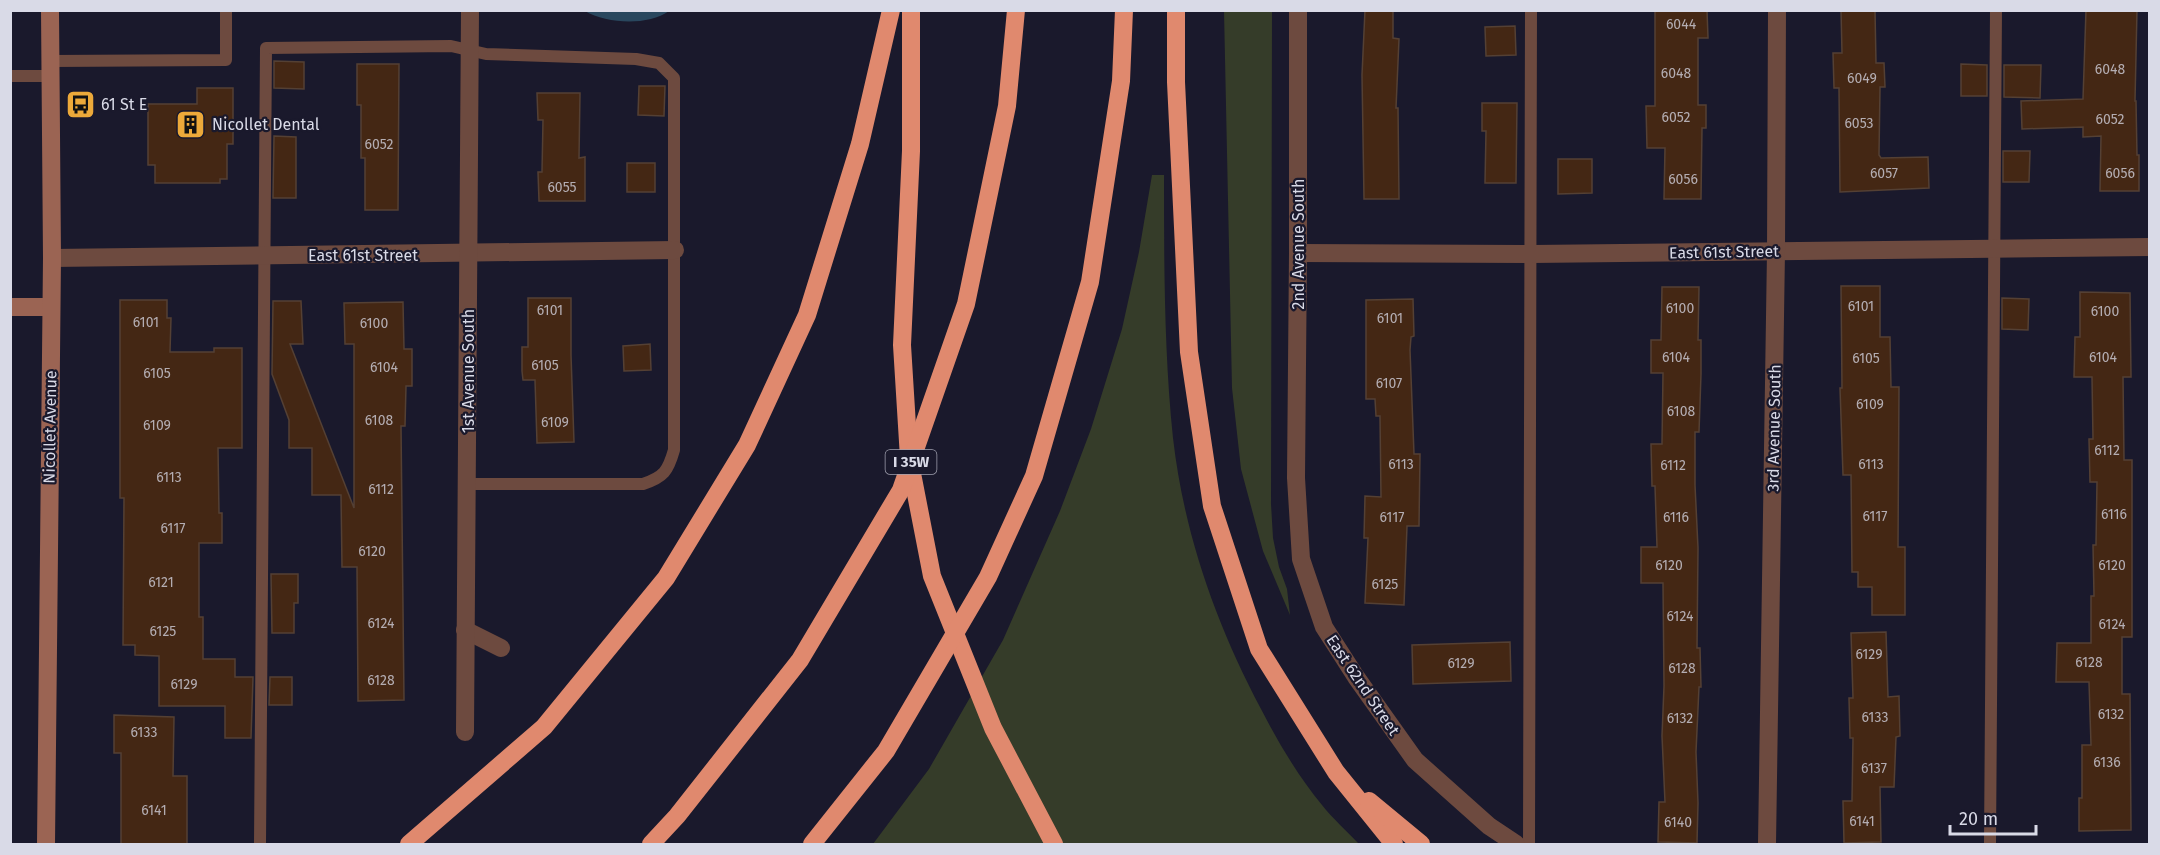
<svg xmlns="http://www.w3.org/2000/svg" width="2160" height="855" viewBox="0 0 2160 855" font-family="'Fira Sans',sans-serif">
<style>
.green{fill:#353c29}
.water{fill:#29475e}
.building{fill:#442714;stroke:#544034;stroke-width:1.5}
.lines{fill:none;stroke-linecap:round;stroke-linejoin:round}
.lane{stroke:#6d4a3f;stroke-width:12}
.street{stroke:#6d4a3f;stroke-width:18}
.secondary{stroke:#9b6453;stroke-width:18}
.highway{stroke:#e0896e;stroke-width:18}
.labels{text-anchor:middle;dominant-baseline:central;stroke-width:4.5;stroke-linejoin:round;paint-order:stroke}
.number-label{font-size:14px;fill:#b4adb2}
.shield{fill:#1a192c;stroke:#a0a0af;stroke-width:1.5}
.shield-label{font-size:15px;font-weight:bold;fill:#d9dae7}
.poi-label{font-size:16px;fill:#d9dae7;stroke:#1a192c;text-anchor:start}
.street-label{font-size:16px;fill:#d9dae7;stroke:#1a192c}
</style>
<rect width="100%" height="100%" fill="#1a192c"/>
<!-- green -->
<g class="green">
<polygon points="1224,11 1272,11 1271,504 1273,538 1279,567 1287,589 1290,615 1263,551 1241,469 1232,388"/>
<path d="M 1152,175 L 1164,175 C 1164,262 1164,351 1173,438 C 1184,534 1216,624 1261,709 C 1278,742 1298,776 1322,805 C 1333,819 1347,831 1359,844 L 873,844 L 929,769 L 1003,640 L 1060,511 L 1091,429 L 1122,329 L 1139,252 Z"/>
</g>
<!-- water -->
<path class="water" d="M 585,11 L 669,10 L 669,11 C 648,26 607,24 585,11 Z"/>
<!-- building -->
<g class="building">
<polygon points="1365,10 1393,10 1393,38 1399,39 1396,108 1398,108 1399,199 1364,199 1362,75"/>
<polygon points="1655,10 1707,10 1708,38 1698,38 1698,105 1706,105 1706,128 1702,128 1701,199 1664,199 1665,148 1647,148 1646,106 1655,106"/>
<polygon points="1841,10 1875,10 1876,63 1884,63 1885,87 1880,87 1879,155 1881,158 1928,157 1929,188 1840,192 1839,88 1834,88 1833,53 1842,53"/>
<polygon points="2086,10 2137,10 2135,101 2136,101 2137,155 2139,155 2139,191 2100,191 2101,136 2083,137 2083,127 2022,129 2021,101 2083,99"/>
<polygon points="1515,26 1516,55 1486,56 1485,27"/>
<polygon points="274,61 304,62 304,89 274,88"/>
<polygon points="357,64 399,64 398,210 365,210 365,158 361,158 361,105 357,105"/>
<polygon points="1961,64 1987,65 1987,96 1961,96"/>
<polygon points="2004,65 2041,65 2040,98 2004,97"/>
<polygon points="639,86 665,86 664,116 638,115"/>
<polygon points="197,88 233,88 233,144 227,144 227,179 220,179 220,183 155,183 155,165 148,165 148,104 197,104"/>
<polygon points="537,93 580,93 579,158 585,157 585,201 539,201 538,172 542,172 543,120 538,120"/>
<polygon points="1482,103 1517,103 1516,183 1485,183 1486,131 1482,131"/>
<polygon points="274,136 296,137 296,198 273,198"/>
<polygon points="2003,151 2030,151 2029,182 2003,182"/>
<polygon points="1558,159 1592,159 1592,193 1558,194"/>
<rect x="627" y="163" width="28" height="29"/>
<polygon points="1841,286 1880,286 1880,337 1890,337 1891,387 1899,387 1898,547 1905,547 1905,615 1872,615 1872,587 1858,587 1858,572 1852,572 1851,475 1843,475 1840,388 1842,388"/>
<polygon points="1662,287 1699,287 1698,340 1701,340 1701,374 1699,432 1695,432 1695,485 1698,548 1697,648 1700,648 1701,687 1699,687 1696,752 1698,803 1697,843 1658,842 1659,802 1665,802 1662,736 1664,686 1663,583 1641,583 1641,547 1657,547 1655,486 1652,486 1651,444 1662,444 1663,373 1651,373 1651,340 1661,340"/>
<polygon points="2080,292 2130,293 2131,377 2123,377 2124,460 2132,460 2132,637 2122,637 2122,694 2130,694 2131,830 2079,831 2079,798 2082,798 2082,745 2091,745 2089,682 2056,682 2057,643 2091,643 2091,596 2094,596 2093,545 2096,545 2097,482 2090,482 2089,439 2093,439 2092,377 2074,377 2075,337 2080,337"/>
<polygon points="528,298 571,298 571,355 574,442 537,443 535,380 523,380 522,371 522,347 528,347"/>
<polygon points="2002,298 2029,299 2028,330 2002,329"/>
<polygon points="1413,299 1414,336 1411,337 1410,350 1414,454 1420,454 1419,526 1407,526 1404,605 1365,603 1368,538 1364,538 1365,496 1381,497 1380,416 1376,416 1375,399 1366,399 1366,300"/>
<polygon points="120,300 167,300 167,318 171,318 170,352 214,352 214,348 242,348 242,448 218,448 219,513 222,513 222,543 199,543 199,617 203,617 203,659 235,659 235,677 253,677 251,738 225,738 225,706 159,706 159,656 135,655 135,645 123,645 124,498 120,498"/>
<polygon points="273,301 301,301 303,344 290,344 354,508 354,344 345,344 344,303 403,302 404,349 412,349 412,386 406,386 405,426 401,426 404,700 358,701 357,567 342,567 341,495 312,495 312,448 289,448 289,420 272,374"/>
<polygon points="650,344 651,370 624,371 623,346"/>
<polygon points="271,574 298,574 298,603 294,603 294,633 272,633"/>
<polygon points="1886,632 1888,697 1899,696 1900,736 1896,737 1894,787 1880,787 1881,842 1844,843 1843,801 1852,801 1853,738 1850,738 1849,698 1853,698 1851,633"/>
<polygon points="1510,642 1511,681 1413,684 1412,645"/>
<polygon points="270,677 292,677 292,705 269,705"/>
<polygon points="114,715 174,717 173,776 187,776 187,844 121,844 121,753 114,753"/>
</g>
<g class="lines">
<!-- lane -->
<g class="lane">
<polyline points="50,61 226,60 226,10"/>
<polyline points="10,76 51,76"/>
<path d="M 260,844 L 266,48 L 451,46 L 486,54 L 636,59 L 659,63 L 674,78 L 674,450 C 668,471 664,477 643,484 L 467,484"/>
<polyline points="1529,844 1531,10"/>
<polyline points="1990,844 1996,10"/>
</g>
<!-- street -->
<g class="street">
<polyline points="1298,10 1298,253 1296,478 1301,559 1324,627 1356,677 1415,760 1489,826 1516,844"/>
<polyline points="1298,253 1532,254 2150,247"/>
<polyline points="52,258 675,250"/>
<polyline points="465,630 501,648"/>
<polyline points="465,732 470,10"/>
<polyline points="1767,844 1776,251 1777,10"/>
</g>
<!-- secondary -->
<g class="secondary">
<polyline points="10,307 51,307"/>
<polyline points="46,844 52,258 50,10"/>
</g>
<!-- highway -->
<g class="highway">
<polyline points="911,10 911,151 902,345 909,458 932,576 993,728 1054,844"/>
<polyline points="1176,10 1176,82 1189,352 1212,506 1259,649 1336,772 1394,844"/>
<polyline points="1369,801 1421,844"/>
<polyline points="409,844 544,727 666,578 747,445 807,315 860,144 891,10"/>
<polyline points="651,844 677,816 800,660 901,490 966,304 1007,106 1016,10"/>
<polyline points="812,844 886,751 988,577 1034,476 1090,282 1121,81 1124,10"/>
</g>
</g>
<!-- icons -->
<defs>
<symbol id="bus-square" viewBox="-11 -11 22 22"><rect x="-9" y="-9" width="18" height="18" rx="4" fill="#eca93a" stroke="#1a192c"/><path d="M-5-6H5V4H4V6H2V4H-2V6H-4V4H-5ZM-3.5-4V0h7V-4ZM-3.5 1.2v1.5H-2V1.2ZM2 1.2v1.5H3.5V1.2Z" fill="#111"/></symbol>
<symbol id="building-square" viewBox="-11 -11 22 22"><rect x="-9" y="-9" width="18" height="18" rx="4" fill="#eca93a" stroke="#1a192c"/><path d="M-4-6H4V6H1V3H-1V6H-4ZM-2.5-4.3h1.7v1.8h-1.7ZM.8-4.3h1.7v1.8H.8ZM-2.5-1h1.7V.8h-1.7ZM.8-1h1.7V.8H.8Z" fill="#111"/></symbol>
</defs>
<g fill-rule="evenodd">
<use href="#bus-square" x="64" y="88" width="33" height="33"/>
<use href="#building-square" x="174" y="108" width="33" height="33"/>
</g>
<g class="labels">
<!-- number labels -->
<g class="number-label">
<text x="1681" y="24">6044</text>
<text x="2110" y="69">6048</text>
<text x="1676" y="73">6048</text>
<text x="1862" y="78">6049</text>
<text x="1676" y="117">6052</text>
<text x="2110" y="119">6052</text>
<text x="1859" y="123">6053</text>
<text x="379" y="144">6052</text>
<text x="1884" y="173">6057</text>
<text x="2120" y="173">6056</text>
<text x="1683" y="179">6056</text>
<text x="562" y="187">6055</text>
<text x="1861" y="306">6101</text>
<text x="1680" y="308">6100</text>
<text x="550" y="310">6101</text>
<text x="2105" y="311">6100</text>
<text x="1390" y="318">6101</text>
<text x="146" y="322">6101</text>
<text x="374" y="323">6100</text>
<text x="1676" y="357">6104</text>
<text x="2103" y="357">6104</text>
<text x="1866" y="358">6105</text>
<text x="545" y="365">6105</text>
<text x="384" y="367">6104</text>
<text x="157" y="373">6105</text>
<text x="1389" y="383">6107</text>
<text x="1870" y="404">6109</text>
<text x="1681" y="411">6108</text>
<text x="379" y="420">6108</text>
<text x="555" y="422">6109</text>
<text x="157" y="425">6109</text>
<text x="2107" y="450">6112</text>
<text x="1401" y="464">6113</text>
<text x="1871" y="464">6113</text>
<text x="1673" y="465">6112</text>
<text x="169" y="477">6113</text>
<text x="381" y="489">6112</text>
<text x="2114" y="514">6116</text>
<text x="1875" y="516">6117</text>
<text x="1392" y="517">6117</text>
<text x="1676" y="517">6116</text>
<text x="173" y="528">6117</text>
<text x="372" y="551">6120</text>
<text x="1669" y="565">6120</text>
<text x="2112" y="565">6120</text>
<text x="161" y="582">6121</text>
<text x="1385" y="584">6125</text>
<text x="1680" y="616">6124</text>
<text x="381" y="623">6124</text>
<text x="2112" y="624">6124</text>
<text x="163" y="631">6125</text>
<text x="1869" y="654">6129</text>
<text x="2089" y="662">6128</text>
<text x="1461" y="663">6129</text>
<text x="1682" y="668">6128</text>
<text x="381" y="680">6128</text>
<text x="184" y="684">6129</text>
<text x="2111" y="714">6132</text>
<text x="1875" y="717">6133</text>
<text x="1680" y="718">6132</text>
<text x="144" y="732">6133</text>
<text x="2107" y="762">6136</text>
<text x="1874" y="768">6137</text>
<text x="154" y="810">6141</text>
<text x="1862" y="821">6141</text>
<text x="1678" y="822">6140</text>
</g>
<!-- shield labels -->
<rect class="shield" x="885.5" y="450" width="51" height="24" rx="4.5"/>
<g class="shield-label">
<text x="911" y="462">I 35W</text>
</g>
<!-- poi labels -->
<g class="poi-label">
<text x="101" y="104">61 St E</text>
<text x="212" y="124">Nicollet Dental</text>
</g>
<!-- street labels -->
<g class="street-label">
<text transform="translate(1298 244) rotate(-90)">2nd Avenue South</text>
<text transform="translate(1724 252) rotate(-1)">East 61st Street</text>
<text x="363" y="255">East 61st Street</text>
<text transform="translate(468 371) rotate(-90)">1st Avenue South</text>
<text transform="translate(50 427) rotate(-89)">Nicollet Avenue</text>
<text transform="translate(1774 428) rotate(-89)">3rd Avenue South</text>
<text transform="translate(1363 685) rotate(56)">East 62nd Street</text>
</g>
</g>
<!-- border -->
<rect width="2160" height="855" fill="none" stroke="#d9dae7" stroke-width="24"/>
<!-- scale -->
<path d="M1950 825v9h86v-9" fill="none" stroke="#d9dae7" stroke-width="3"/>
<text x="1959" y="825" font-size="18" fill="#d9dae7" stroke="#1a192c" stroke-width="4.5" paint-order="stroke">20 m</text>
</svg>
